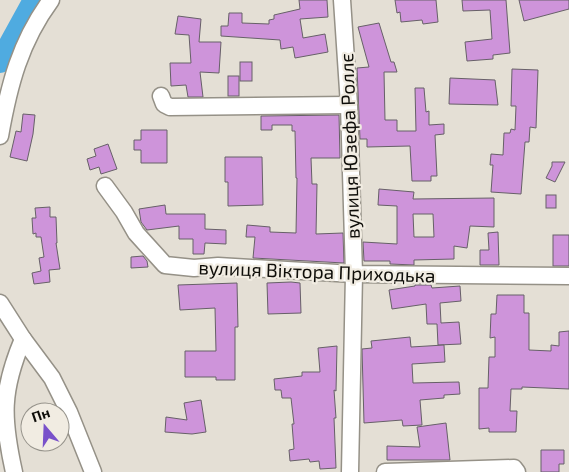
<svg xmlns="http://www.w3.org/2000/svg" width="569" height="472" viewBox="0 0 569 472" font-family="'Exo 2',sans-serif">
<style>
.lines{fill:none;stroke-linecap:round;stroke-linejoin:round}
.river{stroke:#4fabe0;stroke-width:22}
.building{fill:#ce94da;stroke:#676068;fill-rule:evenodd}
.minor-casing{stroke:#959187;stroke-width:19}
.minor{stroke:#fff;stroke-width:16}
.labels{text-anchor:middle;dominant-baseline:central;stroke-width:4.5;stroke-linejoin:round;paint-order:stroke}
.street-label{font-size:19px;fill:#0e0d09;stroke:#f1ece2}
</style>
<rect width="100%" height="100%" fill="#e4dfd5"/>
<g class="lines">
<!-- river -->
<polyline class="river" points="0,62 34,0"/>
</g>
<!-- building -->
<g class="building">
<polygon points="299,0 327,0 328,17 300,19 303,38 325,34 328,52 295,58 293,47 281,49 280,40 221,36 221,26 228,26 229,13 242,13 242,23 269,24 269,20 274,19 274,15 300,9"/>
<polygon points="395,0 436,0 438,22 423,24 422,20 401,22 400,12 397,13"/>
<polygon points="462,0 506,0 510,53 493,55 493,59 467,61 465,42 492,39 490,10 463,11"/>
<polygon points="519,0 569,0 569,9 524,21"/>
<polygon points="178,16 201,19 199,42 221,42 219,73 200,72 203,97 188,97 186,85 171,86 170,63 191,63 189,35 175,34"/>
<polygon points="379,23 391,62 394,62 397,72 384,72 385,120 397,120 397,131 416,131 415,88 424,88 426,112 429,111 429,125 444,124 444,134 435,135 437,176 431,176 431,181 412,181 410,146 367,147 367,139 360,139 357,68 369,67 358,27"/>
<rect x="240" y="62" width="12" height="19"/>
<polygon points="512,69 538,70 536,128 530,127 529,142 525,142 521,194 491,192 493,165 490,165 491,154 503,155 504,133 510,133 511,129 515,130 516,106 511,106"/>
<rect x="228" y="76" width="11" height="20"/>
<polygon points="450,78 495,80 498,105 449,104"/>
<polygon points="23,114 35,115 33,134 27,161 10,157 16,131 21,132"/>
<polygon points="339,115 340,158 311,158 312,184 317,184 316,234 343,233 344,263 253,258 255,237 246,237 247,225 270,227 270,232 296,233 297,178 296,178 295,131 292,131 292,125 272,125 272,130 261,130 261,116"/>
<polygon points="141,130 167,130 167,163 141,163 141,150 134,150 134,140 141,140"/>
<polygon points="108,144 117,169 101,174 99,167 90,170 87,159 96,156 94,149"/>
<polygon points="225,157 262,157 263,205 228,206 228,182 225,182"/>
<polygon points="552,162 565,162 555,182 546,178 552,166"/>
<path d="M 379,189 L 414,192 L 413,199 L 494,198 L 494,227 L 470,226 L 467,248 L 454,246 L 454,259 L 414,260 L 414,265 L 390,264 L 390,261 L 364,261 L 363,242 L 397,244 L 397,206 L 378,205 ZM 413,214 L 433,214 L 434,237 L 414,237 Z"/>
<rect x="546" y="195" width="10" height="13"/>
<polygon points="165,205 166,214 205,214 205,229 226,230 226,244 205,243 204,254 193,254 193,239 179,239 179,226 147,230 141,222 139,209"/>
<polygon points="50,207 50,217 56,217 57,243 56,243 60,269 49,270 50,282 34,284 32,273 41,271 39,258 44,257 41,237 36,237 36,233 33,234 32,218 36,218 35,208"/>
<polygon points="498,232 499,265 480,265 480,250 489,250 488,233"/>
<rect x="553" y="235" width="16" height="31"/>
<polygon points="143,256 147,261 148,267 131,268 131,257"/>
<polygon points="291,282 300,283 301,313 268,314 267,283"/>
<polygon points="237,283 238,327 235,327 235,380 216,380 216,377 185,377 185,351 216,351 215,308 180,310 178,285"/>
<polygon points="415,285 431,285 432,288 460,286 461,301 440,303 441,323 459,322 461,344 438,345 437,324 427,324 426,304 392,309 389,290 415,286"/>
<polygon points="497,295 524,295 524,313 529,313 529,350 551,351 551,345 559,346 559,332 569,331 569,389 522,387 522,389 511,389 510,411 517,411 516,432 489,432 489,428 479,429 479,388 488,388 489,357 495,357 495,337 490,338 491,314 496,314"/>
<polygon points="410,337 411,347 444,345 445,362 412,364 413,383 459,382 460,394 444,395 444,398 420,400 422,425 403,426 402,420 364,423 362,349 372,348 371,341"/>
<polygon points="337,346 336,391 334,390 336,418 334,418 336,468 320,469 319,461 310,462 309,459 290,461 289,450 294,449 292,424 294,424 291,398 282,398 281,390 275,390 274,379 302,376 302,372 320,372 318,348"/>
<polygon points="201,400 206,432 192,434 165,432 166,417 187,420 184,403"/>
<polygon points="446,423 450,460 387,460 387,446 420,447 417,427"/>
<polygon points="541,450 564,450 564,464 559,464 559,472 541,472"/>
</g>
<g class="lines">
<defs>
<g id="minor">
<polyline points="342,0 349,105 354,274 350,472"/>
<polyline points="161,96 164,104 170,107 349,105"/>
<path d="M 0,136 C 9,85 20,42 51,0"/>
<polyline points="105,186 124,212 136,233 165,265 194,268 218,266 354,274 569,276"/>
<path d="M 0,303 L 23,339 C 1,391 2,418 14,472"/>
<polyline points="23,339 52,378 69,412 93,472"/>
<polyline points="385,472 514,468 517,472"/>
</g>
</defs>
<!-- minor casing -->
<use href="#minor" class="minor-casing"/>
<!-- minor -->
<use href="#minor" class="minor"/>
</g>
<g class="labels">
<!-- street labels -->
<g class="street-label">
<text transform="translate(349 146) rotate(-92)">вулиця Юзефа Роллє</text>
<text transform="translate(317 271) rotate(2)">вулиця Віктора Приходька</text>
</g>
</g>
<!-- north arrow -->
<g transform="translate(45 427) rotate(341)"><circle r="24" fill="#f1ece2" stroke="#96938b"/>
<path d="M0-4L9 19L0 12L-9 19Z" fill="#7951ca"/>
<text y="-8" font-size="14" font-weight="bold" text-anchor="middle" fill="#0e0d09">Пн</text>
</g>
</svg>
